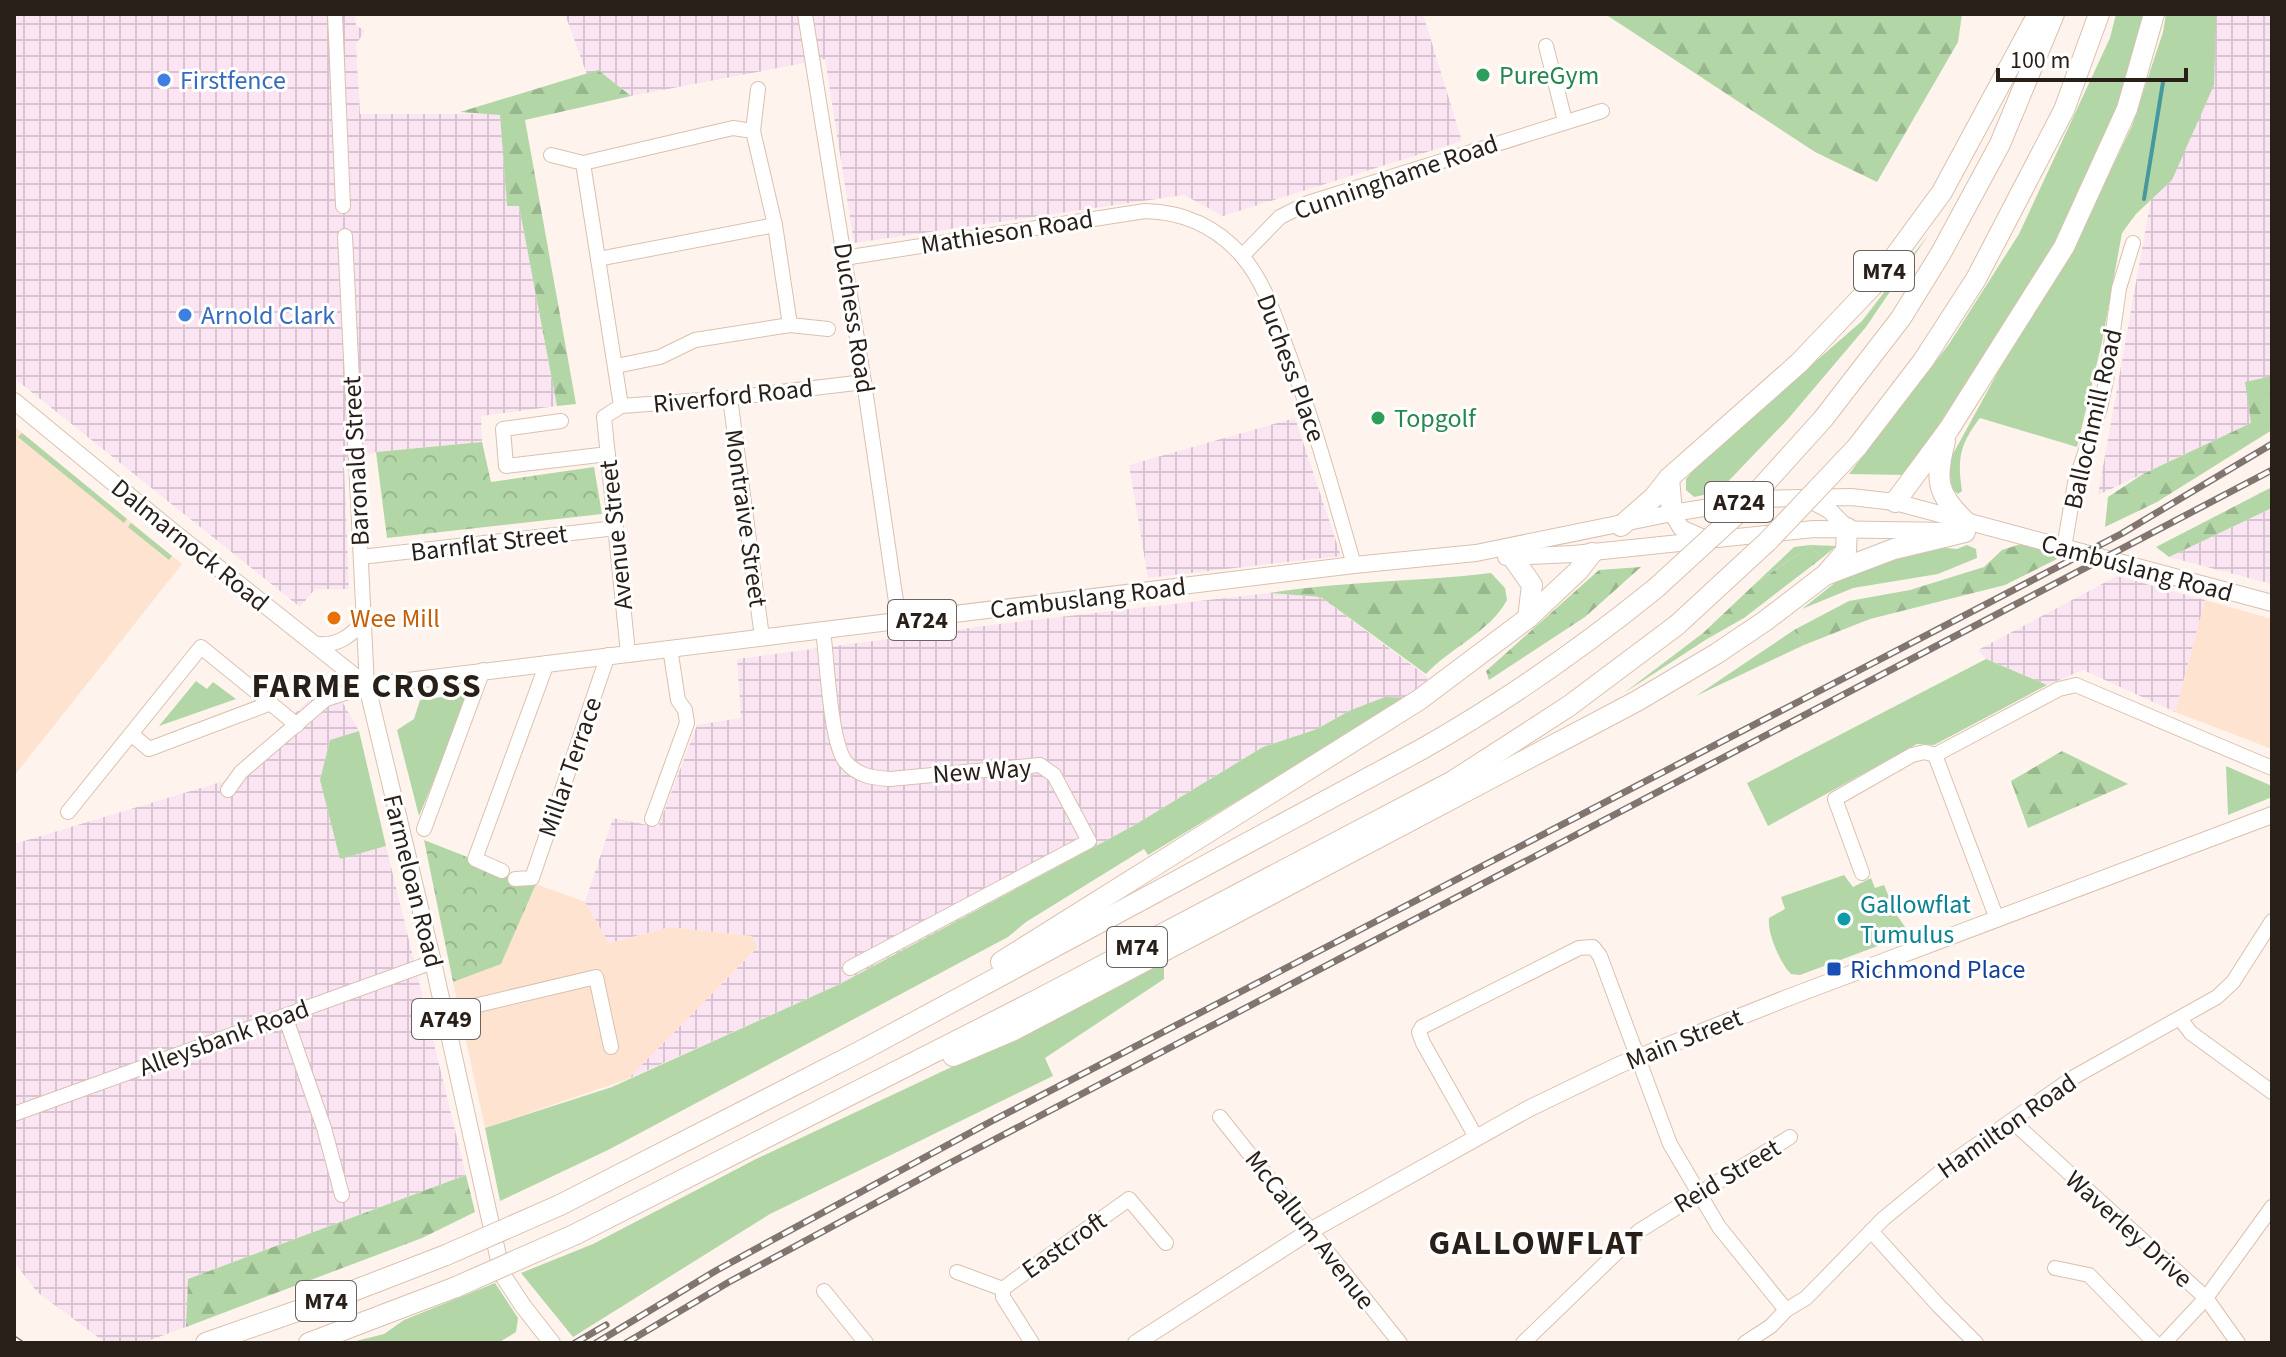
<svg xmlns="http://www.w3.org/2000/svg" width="2286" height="1357" viewBox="0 0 2286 1357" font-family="'Source Sans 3',sans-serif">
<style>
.built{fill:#fee3d1}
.industrial{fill:url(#industrial-grid)}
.green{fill:#b2d6a6}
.forest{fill:url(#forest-firs)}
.park{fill:url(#park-crowns)}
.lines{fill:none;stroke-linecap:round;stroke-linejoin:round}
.stream{stroke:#47979e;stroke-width:4}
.minor-casing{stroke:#dac0af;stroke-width:16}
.major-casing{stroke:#dac0af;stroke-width:18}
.highway-casing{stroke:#dac0af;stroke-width:22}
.minor{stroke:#fff;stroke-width:14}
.major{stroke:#fff;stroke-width:16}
.highway{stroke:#fff;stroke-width:20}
.rail-casing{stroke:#80756f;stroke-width:7}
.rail{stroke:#fff;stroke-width:4;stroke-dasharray:12;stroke-linecap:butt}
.highway-bridge-casing{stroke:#dac0af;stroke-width:22;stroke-linecap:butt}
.highway-bridge{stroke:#fff;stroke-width:20}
.leisure-dot{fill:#2e9e5b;stroke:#fff;stroke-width:3}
.shop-dot{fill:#3f7fe0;stroke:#fff;stroke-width:3}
.food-dot{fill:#e8710a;stroke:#fff;stroke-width:3}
.culture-dot{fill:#0f9aa8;stroke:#fff;stroke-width:3}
.transit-dot{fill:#1a4fb4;stroke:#fff;stroke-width:3}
.labels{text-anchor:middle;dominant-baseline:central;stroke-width:6;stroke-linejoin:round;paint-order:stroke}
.shield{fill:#fff;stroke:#69625e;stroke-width:2}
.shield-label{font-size:24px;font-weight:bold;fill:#291f19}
.leisure-label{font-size:26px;fill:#27864d;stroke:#fff;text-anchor:start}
.shop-label{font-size:26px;fill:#366cbe;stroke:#fff;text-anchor:start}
.street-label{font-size:26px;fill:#291f19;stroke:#fff}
.food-label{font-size:26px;fill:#c56008;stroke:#fff;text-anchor:start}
.culture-label{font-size:26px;fill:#0d838f;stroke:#fff;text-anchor:start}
.transit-label{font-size:26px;fill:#164399;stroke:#fff;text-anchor:start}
.district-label{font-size:34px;font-weight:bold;letter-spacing:2px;fill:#291f19;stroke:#fff}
</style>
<defs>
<pattern id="industrial-grid" width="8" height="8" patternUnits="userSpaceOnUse" patternTransform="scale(2)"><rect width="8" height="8" fill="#fbe5f3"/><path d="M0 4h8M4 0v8" fill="none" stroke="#d7c4d0"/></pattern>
<pattern id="forest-firs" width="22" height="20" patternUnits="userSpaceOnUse" patternTransform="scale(2)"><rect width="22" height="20" fill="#b2d6a6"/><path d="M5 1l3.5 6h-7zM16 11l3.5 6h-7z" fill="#99b78e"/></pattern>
<pattern id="park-crowns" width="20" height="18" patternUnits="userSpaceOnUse" patternTransform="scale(2)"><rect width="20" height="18" fill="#b2d6a6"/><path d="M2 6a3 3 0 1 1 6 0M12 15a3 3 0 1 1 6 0" fill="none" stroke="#99b78e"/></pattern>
</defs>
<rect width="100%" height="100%" fill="#fff4ed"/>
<!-- built -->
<g class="built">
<polygon points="14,426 182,564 14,776"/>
<polygon points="2205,600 2272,619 2272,749 2175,712"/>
<polygon points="536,884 585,902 609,943 670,927 752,936 758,947 628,1079 485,1128 453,982 501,964"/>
</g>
<!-- industrial -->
<g class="industrial">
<polygon points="14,14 355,14 356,25 365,31 356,44 360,114 500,114 507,206 519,206 557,406 481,416 482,442 376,452 344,465 349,589 315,589 300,607 14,378"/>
<polygon points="565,14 1423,14 1462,141 1223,216 1184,195 854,243 825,59 631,96 598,70 587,75"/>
<polygon points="2184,14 2272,14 2272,410 2266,416 2098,495"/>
<polygon points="1295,418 1341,556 1148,578 1129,465"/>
<polygon points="2272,508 2272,584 2169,557"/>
<polygon points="2117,576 2205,600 2175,712 2083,670 2047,685 1986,659 1978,650"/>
<polygon points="1269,593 1321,597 1429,678 1408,698 1349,711 1317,729 1263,747 1133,826 840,984 628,1079 758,947 752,936 670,927 609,943 585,902 613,818 658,827 697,725 741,718 737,659 1007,623"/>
<polygon points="330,680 359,731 330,740 320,780 340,858 386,846 466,1175 188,1279 186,1327 142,1343 106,1343 37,1292 14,1262 14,844 224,781"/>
</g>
<!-- green -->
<g class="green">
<path d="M 2116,14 L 2148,14 C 2139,45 2133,78 2121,108 C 2067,239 1983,356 1906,475 L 1849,474 L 1949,344 L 2019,234 L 2110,38 Z"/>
<path d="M 2166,14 L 2216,14 L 2214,85 L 2172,180 L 2136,214 L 2122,233 L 2102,342 L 2077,447 L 1980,418 C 1960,444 1957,458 1962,491 L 1958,494 L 1952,489 L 1948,463 L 2026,321 L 2076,243 L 2132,126 L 2163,32 Z"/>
<polygon points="1929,234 1866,327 1788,419 1718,492 1694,497 1686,490 1686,479 1702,460 1862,321"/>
<polygon points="22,433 127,519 124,523 18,437"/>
<polygon points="131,523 172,556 169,560 128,527"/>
<polygon points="1810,545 1836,546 1822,558 1810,546 1757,582 1794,547"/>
<polygon points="1967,545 1976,549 1977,558 1938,574 1853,588 1802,609 1846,574 1926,546 1957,549"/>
<polygon points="1794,630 1804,645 1696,696"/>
<polygon points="1703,633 1707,639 1624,693"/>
<polygon points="1986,659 2047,685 1934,745 1917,744 1768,826 1747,783"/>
<polygon points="196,681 207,689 213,682 236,699 159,726"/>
<polygon points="470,693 419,816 397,730 414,719 420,700"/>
<polygon points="1385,697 1408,698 1148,855 1144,849 1026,922 1008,937 608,1150 500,1201 485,1128 612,1087 840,984 1133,826 1263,747 1317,729 1349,711"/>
<polygon points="359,731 386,846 340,859 320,780 330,740"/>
<polygon points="2226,766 2272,786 2272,797 2228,815"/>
<path d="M 1844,875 L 1853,887 L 1871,878 L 1875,888 L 1884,885 L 1896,914 L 1910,934 L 1800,975 L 1791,974 C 1780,963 1767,933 1769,918 L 1785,909 L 1781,897 Z"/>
<polygon points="1164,963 1164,979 1045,1058 1053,1076 770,1214 573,1337 521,1273 593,1244 756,1159 1090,1002"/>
<polygon points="495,1283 518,1318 516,1332 498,1343 348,1343 384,1334 404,1320"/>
</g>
<!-- forest -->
<g class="forest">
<polygon points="1605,14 1962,14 1958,42 1877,182 1815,152"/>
<polygon points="598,70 631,96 525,120 576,404 557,406 519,206 507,206 500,115 460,112"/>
<polygon points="2272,376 2272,430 2157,502 2105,527 2108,497 2143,474 2251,423 2245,382"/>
<polygon points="2272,487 2272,508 2169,557 2156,547"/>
<polygon points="2027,542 2061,557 2005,585 1870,619 1804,645 1794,630 1849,601 1910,590 1984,567 2002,550"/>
<polygon points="1810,546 1822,558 1744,618 1707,639 1703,633 1757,582"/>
<polygon points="1641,567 1585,617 1489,680 1486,671 1599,570"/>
<path d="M 1491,573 L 1505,588 L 1507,600 C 1490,632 1450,648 1426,674 L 1321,597 L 1269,593 C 1343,581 1417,582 1491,573 Z"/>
<polygon points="2062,751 2128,784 2028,828 2011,781"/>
<polygon points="466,1175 475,1212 422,1238 186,1327 188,1279"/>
</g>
<!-- park -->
<g class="park">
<polygon points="482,442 491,482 594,467 602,514 387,538 376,452"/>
<polygon points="424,840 536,884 501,964 453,982"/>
</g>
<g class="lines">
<!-- stream -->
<polyline class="stream" points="2144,199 2163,82"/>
<defs>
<g id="minor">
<polyline points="335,14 343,206"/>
<polyline points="805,14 864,382 899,622"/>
<polyline points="1546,46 1565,121"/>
<polyline points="753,131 758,89"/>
<polyline points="551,155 583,163 621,406"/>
<polyline points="583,163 733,128 753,131 775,225"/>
<polyline points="1242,256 1280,217 1308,203 1602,111"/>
<path d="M 844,258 L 1145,211 C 1183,212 1216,226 1242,256 C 1266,284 1276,320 1289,355 C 1314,424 1334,495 1354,565"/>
<polyline points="598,259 775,225 790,325"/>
<polyline points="616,366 660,357 695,340 790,325 828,329"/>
<polyline points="730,398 762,637"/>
<polyline points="561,421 503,429 506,466 608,454"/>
<polyline points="2064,548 2075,483 2100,408 2106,381 2119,288 2133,243"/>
<polyline points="361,557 616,528"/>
<path d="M 823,630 C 827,659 830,740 845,761 C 857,776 873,778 890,779 L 1040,765 L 1054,775 L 1089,841 L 850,968"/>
<path d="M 313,643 C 335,648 350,637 364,621"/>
<polyline points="628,653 604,417 621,406 730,398 864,382"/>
<polyline points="131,734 149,749 271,703"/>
<polyline points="228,790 241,772 326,699 367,686 345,236"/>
<polyline points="68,812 201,647 297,725"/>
<polyline points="652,819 687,723 685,710 678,700 670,648"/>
<polyline points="424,829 483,670"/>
<polyline points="502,871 475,859 547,663"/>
<polyline points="1862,873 1835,799 1912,755 1925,752 1935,755"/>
<polyline points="515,879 532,878 608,655"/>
<polyline points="1997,919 1935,755 2059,689 2076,685 2272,768"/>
<polyline points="444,1013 596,977 611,1047"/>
<polyline points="285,1016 324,1128 342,1195"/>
<polyline points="2181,1020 2191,1033 2272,1092"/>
<polyline points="14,1114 433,962"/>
<polyline points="1220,1117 1400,1343"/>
<polyline points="2012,1121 2206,1298 2238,1343"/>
<polyline points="1476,1137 1423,1043 1419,1032 1422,1027 1579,948 1593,947 1600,956 1670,1144 1719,1227 1786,1310"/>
<polyline points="1871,1231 1938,1305 1976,1343"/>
<polyline points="2055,1268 2089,1275 2155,1343"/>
<polyline points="957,1272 1003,1289"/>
<polyline points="824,1291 866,1343"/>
<polyline points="1032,1343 1003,1297 1003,1289 1012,1282 1129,1199 1166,1243"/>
<polyline points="1523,1343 1639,1231 1790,1137"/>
<polyline points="1745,1343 1771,1326 1786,1310 1806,1298 1883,1219 1955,1160 2074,1077 2217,997 2233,982 2272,921"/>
<polyline points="2164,1343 2206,1298 2272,1207"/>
</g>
<g id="major">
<polyline points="14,401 172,531 367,686"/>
<polyline points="1808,499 1829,510 1847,528"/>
<polyline points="1672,513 1681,528 1706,539"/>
<polyline points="1506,557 1574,554 1814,529 1953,531"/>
<polyline points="367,686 1354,565 1476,553 1672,513 1761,499 1851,497 1895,502 2272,603"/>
<polyline points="367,686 433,962 502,1274 523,1306 552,1343"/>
<polyline points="1136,1343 1310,1231 1528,1109 1619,1065 1787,998 2272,815"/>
</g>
<g id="highway">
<polyline points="1823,419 1901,318 1941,253 2000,144 2054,14"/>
<path d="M 1945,441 C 1935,479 1936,494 1966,522"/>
<polyline points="1857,447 1923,361 1976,279 2064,110 2099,14"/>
<polyline points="1669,478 1672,513"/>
<polyline points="1895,502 1949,429 2064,247 2127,109 2154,14"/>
<polyline points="1621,526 1654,497 1669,478 1799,363 1876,282 1942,192 2038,14"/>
<polyline points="1513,558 1532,585 1528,618"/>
<polyline points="1828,574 1894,549 1965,532"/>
<polyline points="1001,962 1419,700 1528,618 1578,571 1592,553"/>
<polyline points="953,1056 1014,1030 1637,701 1716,654 1765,621 1825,575 1846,551 1847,528"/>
<path d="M 560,1205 L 859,1052 L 1422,749 C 1505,702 1582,648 1656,588"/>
<polyline points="576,1234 1037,1000 1453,781 1569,706 1677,625"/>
<polyline points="206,1343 340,1296 446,1255"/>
<polyline points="309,1343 456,1287"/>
</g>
</defs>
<!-- minor casing -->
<use href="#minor" class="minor-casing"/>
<!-- major casing -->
<use href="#major" class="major-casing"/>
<!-- highway casing -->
<use href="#highway" class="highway-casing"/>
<!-- minor -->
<use href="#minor" class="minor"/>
<!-- major -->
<use href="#major" class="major"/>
<!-- highway -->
<use href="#highway" class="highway"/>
<defs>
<g id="rail">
<polyline points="14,1339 20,1343"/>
<polyline points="575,1343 606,1325"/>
<polyline points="596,1343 717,1270 990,1122 2121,534 2272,444"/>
<polyline points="626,1343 729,1282 948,1164 2272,470"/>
</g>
</defs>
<!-- rail casing -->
<use href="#rail" class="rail-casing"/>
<!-- rail -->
<use href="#rail" class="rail"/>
<defs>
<g id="highway-bridge">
<polyline points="1656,588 1740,511 1823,419"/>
<polyline points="1677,625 1768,541 1857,447"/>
<polyline points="446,1255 560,1205"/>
<polyline points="456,1287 576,1234"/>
</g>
</defs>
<!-- highway-bridge casing -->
<use href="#highway-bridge" class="highway-bridge-casing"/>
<!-- highway-bridge -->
<use href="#highway-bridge" class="highway-bridge"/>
</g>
<!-- markers -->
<g class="leisure-dot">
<circle cx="1483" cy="75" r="8"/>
<circle cx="1378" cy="418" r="8"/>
</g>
<g class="shop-dot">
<circle cx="164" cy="80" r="8"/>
<circle cx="185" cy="315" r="8"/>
</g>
<circle class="food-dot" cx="334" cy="618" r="8"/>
<circle class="culture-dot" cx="1844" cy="919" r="8"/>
<rect class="transit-dot" x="1826" y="961" width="16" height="16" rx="4"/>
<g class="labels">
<!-- shield labels -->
<g class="shield">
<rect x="1854" y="251" width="60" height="40" rx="6"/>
<rect x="1705" y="482" width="68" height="40" rx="6"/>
<rect x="888" y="600" width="68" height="40" rx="6"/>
<rect x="1107" y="927" width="60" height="40" rx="6"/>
<rect x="412" y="999" width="68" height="40" rx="6"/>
<rect x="296" y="1281" width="60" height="40" rx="6"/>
</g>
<g class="shield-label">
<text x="1884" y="271">M74</text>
<text x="1739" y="502">A724</text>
<text x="922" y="620">A724</text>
<text x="1137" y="947">M74</text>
<text x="446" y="1019">A749</text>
<text x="326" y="1301">M74</text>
</g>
<!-- leisure labels -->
<g class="leisure-label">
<text x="1499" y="75">PureGym</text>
<text x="1394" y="418">Topgolf</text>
</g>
<!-- shop labels -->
<g class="shop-label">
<text x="180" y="80">Firstfence</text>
<text x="201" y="315">Arnold Clark</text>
</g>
<!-- street labels -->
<g class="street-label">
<text transform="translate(1396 177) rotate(-19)">Cunninghame Road</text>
<text transform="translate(1007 232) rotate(-9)">Mathieson Road</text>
<text transform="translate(854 318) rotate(81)">Duchess Road</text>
<text transform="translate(1291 368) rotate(70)">Duchess Place</text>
<text transform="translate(733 396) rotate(-6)">Riverford Road</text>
<text transform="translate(2093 419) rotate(-77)">Ballochmill Road</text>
<text transform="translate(356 461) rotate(-93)">Baronald Street</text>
<text transform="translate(746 518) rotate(82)">Montraive Street</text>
<text transform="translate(616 535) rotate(-96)">Avenue Street</text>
<text transform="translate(489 543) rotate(-7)">Barnflat Street</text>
<text transform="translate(190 545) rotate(39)">Dalmarnock Road</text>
<text transform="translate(2137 568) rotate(15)">Cambuslang Road</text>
<text transform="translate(1088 598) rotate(-7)">Cambuslang Road</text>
<text transform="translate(570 767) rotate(-71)">Millar Terrace</text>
<text transform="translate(982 771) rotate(-4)">New Way</text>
<text transform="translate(413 881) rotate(76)">Farmeloan Road</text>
<text transform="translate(224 1038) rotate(-20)">Alleysbank Road</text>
<text transform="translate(1684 1039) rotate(-22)">Main Street</text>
<text transform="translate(2007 1126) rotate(-35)">Hamilton Road</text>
<text transform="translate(1727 1176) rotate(-31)">Reid Street</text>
<text transform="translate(2129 1229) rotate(42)">Waverley Drive</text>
<text transform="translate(1310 1230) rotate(52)">McCallum Avenue</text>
<text transform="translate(1064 1245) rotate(-35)">Eastcroft</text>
</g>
<!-- food labels -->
<g class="food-label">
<text x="350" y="618">Wee Mill</text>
</g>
<!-- culture labels -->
<g class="culture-label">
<text x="1860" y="904">Gallowflat<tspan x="1860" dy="30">Tumulus</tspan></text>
</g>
<!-- transit labels -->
<g class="transit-label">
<text x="1850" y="969">Richmond Place</text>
</g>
<!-- district labels -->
<g class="district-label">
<text x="367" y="686">FARME CROSS</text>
<text x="1537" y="1243">GALLOWFLAT</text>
</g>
</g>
<!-- border -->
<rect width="2286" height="1357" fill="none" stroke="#291f19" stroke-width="32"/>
<!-- scale -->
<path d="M1998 68v12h188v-12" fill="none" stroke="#291f19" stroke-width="4"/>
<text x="2010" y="68" font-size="24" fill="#291f19" stroke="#ffffff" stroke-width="6" paint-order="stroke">100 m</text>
</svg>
